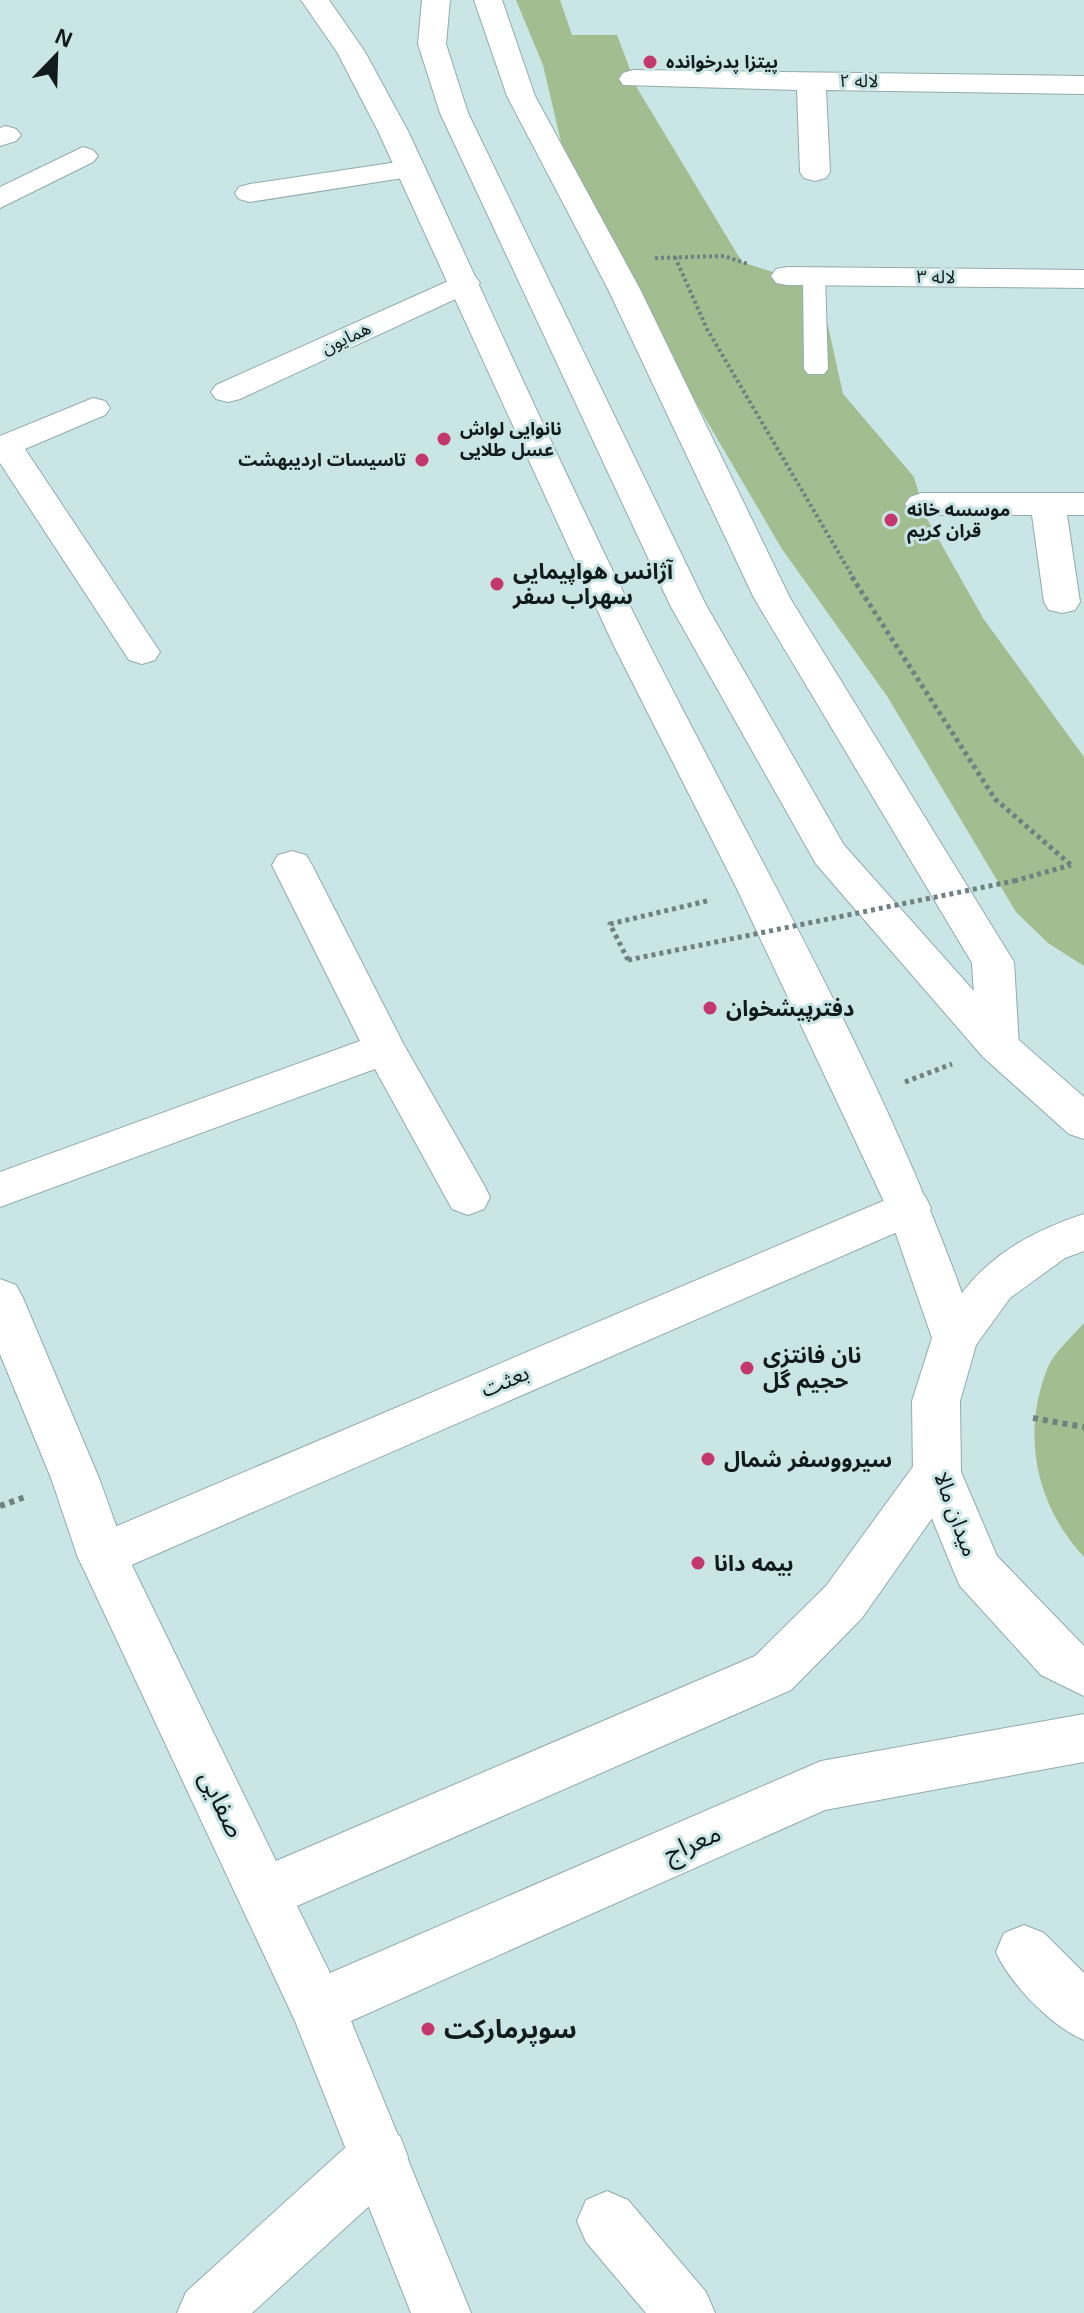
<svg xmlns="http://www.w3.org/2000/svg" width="1084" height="2313" viewBox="0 0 1084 2313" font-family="Helvetica,'Noto Sans Arabic',sans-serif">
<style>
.green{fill:#a2bd8f}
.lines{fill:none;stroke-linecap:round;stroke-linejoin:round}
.lane-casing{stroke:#92abac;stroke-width:2}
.street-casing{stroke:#92abac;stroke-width:2}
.secondary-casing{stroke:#92abac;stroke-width:2}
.primary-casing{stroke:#92abac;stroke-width:2}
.path-far2{stroke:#6f8181;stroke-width:4;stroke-dasharray:3 3;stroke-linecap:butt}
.path-far1{stroke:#6f8181;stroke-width:5;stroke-dasharray:4 4;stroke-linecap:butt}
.path{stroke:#6f8181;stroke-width:6;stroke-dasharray:5 5;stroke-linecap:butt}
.lane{fill:#fff;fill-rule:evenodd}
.street{fill:#fff;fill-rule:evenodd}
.secondary{fill:#fff;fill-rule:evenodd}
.primary{fill:#fff;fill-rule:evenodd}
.path-bridge{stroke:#6f8181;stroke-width:5;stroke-dasharray:4 4;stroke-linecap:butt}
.poi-dot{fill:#c4386d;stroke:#cae5e5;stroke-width:3}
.labels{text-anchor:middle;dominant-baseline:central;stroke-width:6;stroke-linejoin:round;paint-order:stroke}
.far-poi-label{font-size:18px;font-weight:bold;fill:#111b1b;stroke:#cae5e5;text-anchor:start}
.far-street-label{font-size:18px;fill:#111b1b;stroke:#cae5e5}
.poi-label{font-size:22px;font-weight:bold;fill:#111b1b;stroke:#cae5e5;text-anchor:start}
.street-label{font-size:22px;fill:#111b1b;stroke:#cae5e5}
.near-street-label{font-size:26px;fill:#111b1b;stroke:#cae5e5}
.near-poi-label{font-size:26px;font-weight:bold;fill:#111b1b;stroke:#cae5e5;text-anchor:start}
</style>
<rect width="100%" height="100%" fill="#cae5e5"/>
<!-- green -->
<g class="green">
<polygon points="516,0 560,0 572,35 617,35 637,88 742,262 809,284 823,303 843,394 914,477 926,517 983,618 1084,757 1084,966 1048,943 1016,912 887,696 782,549 667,353 562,146 543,65"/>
<path d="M 1084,1323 L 1084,1557 C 1035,1504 1021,1433 1048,1367 C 1055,1351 1073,1336 1084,1323 Z"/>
</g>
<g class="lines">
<defs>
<polygon id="lane" points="814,269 822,271 825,276 828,369 824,374 808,374 804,369 803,276 806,271"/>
<g id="street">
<polygon points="474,0 502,0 535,96 640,289 790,598 1014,962 1019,1046 1013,1057 998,1062 983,1057 977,1046 972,963 754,598 608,289 507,96"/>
<polygon points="633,70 1084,76 1084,94 826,90 830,172 826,178 815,181 804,178 800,172 797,90 623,85 619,79 623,73"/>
<polygon points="6,126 16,129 21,135 16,141 0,146 0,128"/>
<polygon points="83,147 93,150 98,156 93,162 0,208 0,187"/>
<polygon points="411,160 422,163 426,169 422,175 250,202 239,199 235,193 239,187 250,184"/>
<polygon points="787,267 1084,270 1084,288 787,285 776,283 771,276 776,269"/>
<polygon points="464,274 475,276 480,283 475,290 240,399 228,402 216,399 211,392 216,385"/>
<polygon points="93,398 105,401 110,408 105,415 25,449 160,652 155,660 142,664 129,660 0,463 0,436"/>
<polygon points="922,493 1084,493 1084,515 1067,515 1080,602 1075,610 1062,613 1049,610 1044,602 1032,515 922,515 910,511 905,504 910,497"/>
<polygon points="292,851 306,855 312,865 404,1045 484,1185 490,1197 484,1209 468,1215 452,1209 375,1069 0,1207 0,1172 360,1041 272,865 278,855"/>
<polygon points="909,1190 925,1196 931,1208 925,1220 120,1570 102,1577 84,1570 77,1555 84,1540"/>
<path d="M 1024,1925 L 1044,1933 L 1084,1973 L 1084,2040 C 1052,2027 1010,1984 996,1952 L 1004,1933 Z"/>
<polygon points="379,2128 400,2136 408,2157 400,2178 252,2313 177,2313 186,2292 358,2136"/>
<polygon points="607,2191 628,2200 706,2292 715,2313 646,2313 586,2242 577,2221 586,2200"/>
</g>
<polygon id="secondary" points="0,1279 16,1285 23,1298 99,1478 126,1553 276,1861 755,1656 826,1586 920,1457 937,1451 954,1457 961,1472 954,1487 862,1618 791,1690 297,1906 330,1973 821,1761 1084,1714 1084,1762 825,1810 351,2021 471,2313 411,2313 295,2021 77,1555 51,1478 0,1354"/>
<g id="primary">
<path d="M 301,0 L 329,0 L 365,52 L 408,131 C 488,303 565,477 650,646 C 758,859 881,1068 962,1293 C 993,1252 1036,1230 1084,1214 L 1084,1251 L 1065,1258 L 1010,1298 L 976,1345 L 960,1401 L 961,1472 L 997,1556 L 1084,1646 L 1084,1696 L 1041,1675 L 960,1586 L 953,1570 L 913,1472 L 912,1401 L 932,1338 L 887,1208 L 737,889 L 613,644 L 378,131 L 337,52 Z"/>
<polygon points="422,0 450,0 446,44 468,113 706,605 844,845 1013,1035 1084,1097 1084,1139 1069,1134 983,1057 816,864 670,605 440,113 418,44"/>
</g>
</defs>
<!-- lane casing -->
<use href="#lane" class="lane-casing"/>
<!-- street casing -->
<use href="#street" class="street-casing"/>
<!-- secondary casing -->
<use href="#secondary" class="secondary-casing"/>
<!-- primary casing -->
<use href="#primary" class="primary-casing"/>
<!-- path-far2 -->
<g class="path-far2">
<polyline points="675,257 707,329 854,579"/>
<polyline points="655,258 724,256 748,264"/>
</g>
<!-- path-far1 -->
<g class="path-far1">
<polyline points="852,577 995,799 1071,865"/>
<polyline points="1014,881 1071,865"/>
<polyline points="628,960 610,924 711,900"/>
<polyline points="905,1082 952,1064"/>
</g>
<!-- path -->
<g class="path">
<polyline points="1033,1418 1084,1427"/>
<polyline points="0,1506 25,1497"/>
</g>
<!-- lane -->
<use href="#lane" class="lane"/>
<!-- street -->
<use href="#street" class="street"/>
<!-- secondary -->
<use href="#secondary" class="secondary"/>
<!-- primary -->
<use href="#primary" class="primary"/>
<!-- path-bridge -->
<polyline class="path-bridge" points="628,960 1014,881"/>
</g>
<!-- markers -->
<g class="poi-dot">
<circle cx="650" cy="62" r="8"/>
<circle cx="444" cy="439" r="8"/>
<circle cx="422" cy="460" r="8"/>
<circle cx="891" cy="520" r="8"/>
<circle cx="497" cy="584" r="8"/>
<circle cx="710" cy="1008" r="8"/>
<circle cx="747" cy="1368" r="8"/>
<circle cx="708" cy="1459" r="8"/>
<circle cx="698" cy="1563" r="8"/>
<circle cx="428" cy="2029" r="8"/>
</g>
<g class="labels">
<!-- far-poi labels -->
<g class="far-poi-label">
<text x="666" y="62">پیتزا پدرخوانده</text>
<text x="460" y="429">نانوایی لواش<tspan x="460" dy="21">عسل طلایی</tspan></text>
<text x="406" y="460" text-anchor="end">تاسیسات اردیبهشت</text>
<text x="907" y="510">موسسه خانه<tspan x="907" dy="21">قران کریم</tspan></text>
</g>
<!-- far-street labels -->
<g class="far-street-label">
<text transform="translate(859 81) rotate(1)">لاله ۲</text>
<text transform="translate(936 277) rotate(1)">لاله ۳</text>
<text transform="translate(346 338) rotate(-25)">همایون</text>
</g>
<!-- poi labels -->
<g class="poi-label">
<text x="513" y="571">آژانس هواپیمایی<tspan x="513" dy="25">سهراب سفر</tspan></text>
<text x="726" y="1008">دفترپیشخوان</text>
<text x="763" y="1355">نان فانتزی<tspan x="763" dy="25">حجیم گل</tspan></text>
<text x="724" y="1459">سیرووسفر شمال</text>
<text x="714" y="1563">بیمه دانا</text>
</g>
<!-- street labels -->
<g class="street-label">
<text transform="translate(505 1381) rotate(-23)">بعثت</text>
<text transform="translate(956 1514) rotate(70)">میدان مالا</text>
</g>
<!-- near-street labels -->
<g class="near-street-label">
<text transform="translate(222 1804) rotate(64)">صفایی</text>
<text transform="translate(692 1843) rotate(-24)">معراج</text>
</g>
<!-- near-poi labels -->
<g class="near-poi-label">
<text x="444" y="2029">سوپرمارکت</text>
</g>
</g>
<!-- north arrow -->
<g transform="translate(56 56) rotate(23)" stroke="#cae5e5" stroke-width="6" paint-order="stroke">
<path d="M0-6L14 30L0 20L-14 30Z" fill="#111b1b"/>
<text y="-12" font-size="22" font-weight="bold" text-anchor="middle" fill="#111b1b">N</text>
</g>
</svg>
